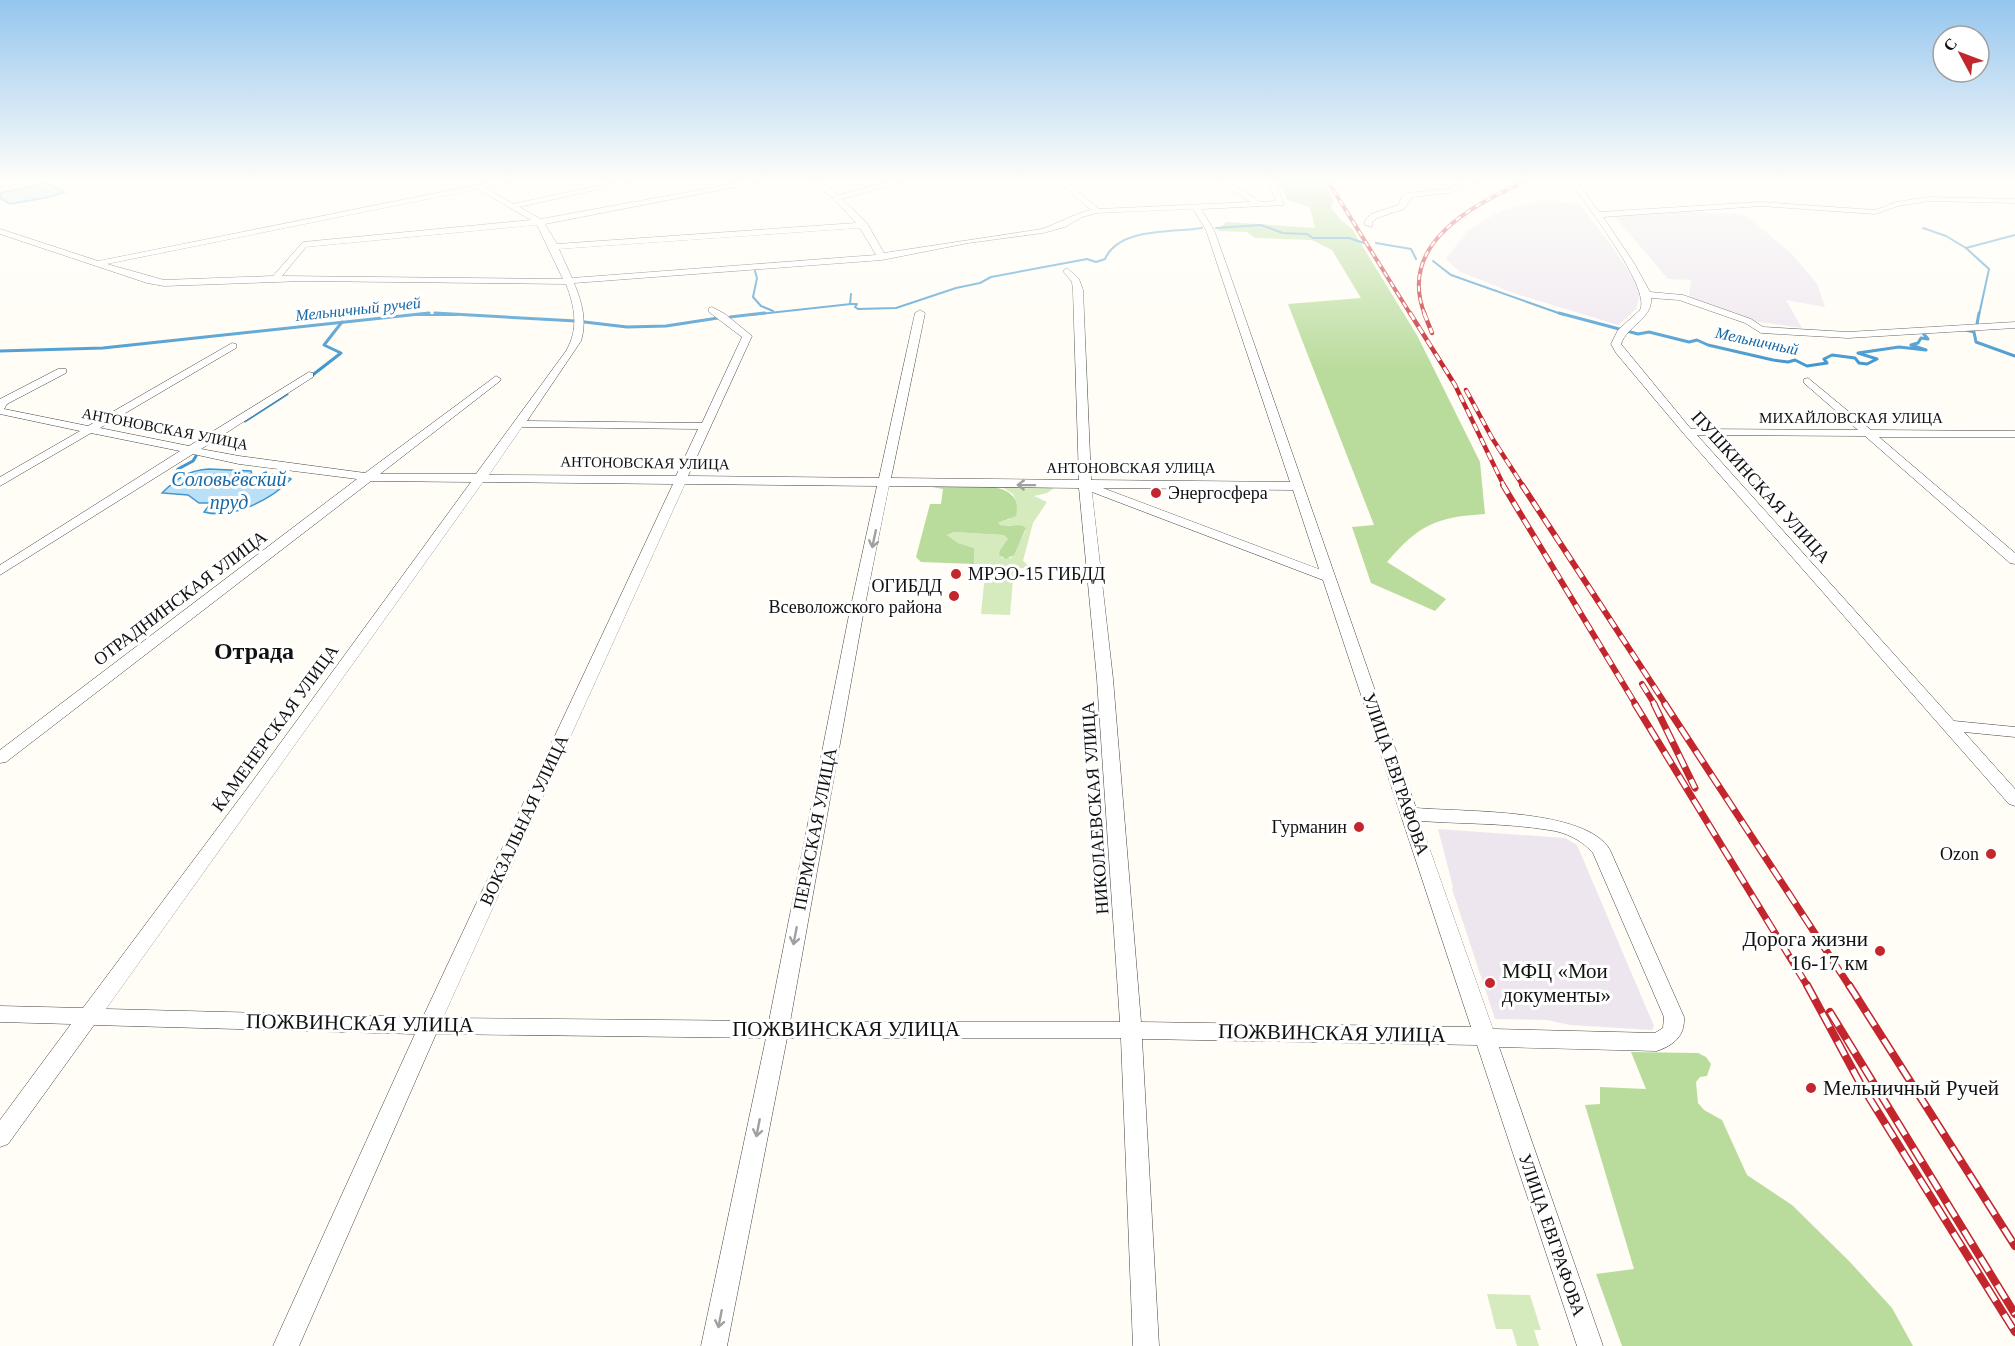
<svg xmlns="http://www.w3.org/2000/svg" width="2015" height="1346" viewBox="0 0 2015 1346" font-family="Georgia,serif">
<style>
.industrial{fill:#eee6ef}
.green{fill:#d5ebbd}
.forest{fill:#b9dc9c}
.water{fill:#b9e0f7;stroke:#3f96cf;stroke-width:1.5}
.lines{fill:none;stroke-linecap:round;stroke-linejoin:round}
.stream-far1{stroke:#3f96cf;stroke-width:2}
.stream{stroke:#3f96cf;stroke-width:3}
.minor-casing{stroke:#444;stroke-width:1}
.minor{fill:#fff;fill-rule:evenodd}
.rail-far4-casing{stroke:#c4262e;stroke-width:4}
.rail-far3-casing{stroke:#c4262e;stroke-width:4.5}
.rail-far2-casing{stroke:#c4262e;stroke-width:6}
.rail-far1-casing{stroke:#c4262e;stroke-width:7}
.rail-casing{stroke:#c4262e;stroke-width:8}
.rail-far4{stroke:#fff;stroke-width:2;stroke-dasharray:6;stroke-linecap:butt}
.rail-far3{stroke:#fff;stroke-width:3;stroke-dasharray:8;stroke-linecap:butt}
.rail-far2{stroke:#fff;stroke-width:4;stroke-dasharray:10;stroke-linecap:butt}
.rail-far1{stroke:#fff;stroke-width:4.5;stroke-dasharray:14;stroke-linecap:butt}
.rail{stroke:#fff;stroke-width:5;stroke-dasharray:16;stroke-linecap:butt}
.oneway{stroke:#a0a0a0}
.poi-dot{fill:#c4262e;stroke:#fff;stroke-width:2}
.labels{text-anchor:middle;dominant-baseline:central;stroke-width:6;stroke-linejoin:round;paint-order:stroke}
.far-street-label{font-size:15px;fill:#111;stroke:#fff}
.far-water-label{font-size:16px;font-style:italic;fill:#1768a6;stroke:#fff}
.street-label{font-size:18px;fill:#111;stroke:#fff}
.poi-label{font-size:18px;fill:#111;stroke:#fff;text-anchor:end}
.water-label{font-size:20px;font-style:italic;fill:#1768a6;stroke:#fff}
.near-poi-label{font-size:21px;fill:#111;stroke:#fff;text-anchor:start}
.near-street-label{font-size:21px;fill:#111;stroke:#fff}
.district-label{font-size:24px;font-weight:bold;fill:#111;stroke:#fff}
</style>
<rect width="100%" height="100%" fill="#fffdf5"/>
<!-- industrial -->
<g class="industrial">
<polygon points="1543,200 1579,204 1611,245 1633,278 1640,295 1636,309 1618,325 1513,293 1459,271 1446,259 1468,230 1500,211"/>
<polygon points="1680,212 1744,214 1791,253 1817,284 1825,307 1786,300 1802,328 1753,321 1696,302 1689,295 1691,280 1668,279 1615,217"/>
<polygon points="1438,829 1565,838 1577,845 1654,1026 1652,1030 1570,1025 1547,1020 1495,1019 1452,889 1453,887"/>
</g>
<!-- green -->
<g class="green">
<polygon points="1002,487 1055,487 1047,493 1034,496 1047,502 1033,523 1023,561 1027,564 1027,568 1014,568 1010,615 981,614 986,564 974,564 974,548 958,543 947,535 954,532 1004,535 1009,539 1000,550 1002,558 1011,558 1026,530 1014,525 1004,526 998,523 1010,519 1015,499 1013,494"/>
<polygon points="1487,1294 1530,1295 1541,1330 1534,1330 1539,1346 1517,1346 1512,1329 1496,1329"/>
</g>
<!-- forest -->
<g class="forest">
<path d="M 1277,180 L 1322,180 L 1334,200 L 1331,207 L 1339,218 L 1352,229 L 1418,337 L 1480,462 L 1485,514 C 1436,517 1419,525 1387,562 L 1446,599 L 1435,611 L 1371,583 L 1352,527 L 1374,525 L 1288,304 L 1361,298 L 1332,250 L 1312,240 L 1255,238 L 1247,232 L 1217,231 L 1226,222 L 1315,228 L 1310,207 L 1287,200 Z"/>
<path d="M 932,487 C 957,487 1026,475 1016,516 L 998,523 C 1006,530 1017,521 1026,528 L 1014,555 L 1006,559 L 999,555 L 1000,550 L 1008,539 L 1004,535 L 954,532 L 947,535 L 958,543 L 974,548 L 974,564 L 921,562 L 916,557 L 930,504 L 941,504 L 943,489 Z"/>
<polygon points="1631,1052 1698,1053 1706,1057 1711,1064 1707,1076 1700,1077 1696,1082 1698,1103 1704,1110 1722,1120 1747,1175 1792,1205 1850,1262 1892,1308 1913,1346 1622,1346 1596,1274 1634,1269 1585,1105 1600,1104 1600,1087 1646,1089"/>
</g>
<!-- water -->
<g class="water">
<polygon points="47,183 65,192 50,197 10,204 0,198 0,193"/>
<path d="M 209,469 L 251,471 L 253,478 L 266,472 L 267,474 L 281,474 L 291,479 C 272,499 232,520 204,512 L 211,503 L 199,503 L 188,495 L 162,493 C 176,479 188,470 209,469 Z"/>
</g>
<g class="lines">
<!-- stream-far1 -->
<g class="stream-far1">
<polyline points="1216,228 1261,225 1283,233 1307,234 1313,238 1349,238 1364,243"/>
<polyline points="1923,228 1946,236 1966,248"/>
<polyline points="1376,243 1411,249 1416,259"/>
<polyline points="1433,261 1451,275 1564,315"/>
<polyline points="755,271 757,278 753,297 761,306 773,311"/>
<polyline points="850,304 851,294"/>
<polyline points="414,315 457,315"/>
<path d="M 751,315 L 851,304 L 857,304 L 855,307 L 858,309 L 896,308 L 956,288 L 980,283 L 991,277 L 1087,259 L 1096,262 L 1105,259 C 1119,227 1173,233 1202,228"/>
<polyline points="1979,315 1989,269 1966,248 2015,235"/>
</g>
<!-- stream -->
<g class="stream">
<polyline points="435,313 576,321 627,327 666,326 718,318"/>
<polyline points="1559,313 1638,334 1649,332 1689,342 1697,340 1708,345 1773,360 1788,362 1795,360 1807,366 1827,363 1824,359 1832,355 1855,358 1859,363 1867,364 1877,359 1858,353 1899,347 1926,350 1911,345 1918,343 1921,338 1928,339 1922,332 1923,330"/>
<polyline points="730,317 765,313"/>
<polyline points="1977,324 1979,313"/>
<polyline points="1966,330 1974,332 1976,342 2015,356"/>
<polyline points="0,351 103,348 429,313"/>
<polyline points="310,377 341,353 324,345 342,322"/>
<polyline points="245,421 287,394"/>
<polyline points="174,481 178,469 193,461 196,456"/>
</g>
<defs>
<g id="minor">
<path d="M 501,180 L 517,180 L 486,188 L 513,204 L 625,180 L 640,180 L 519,207 L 541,219 L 754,180 L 771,180 L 545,224 L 557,244 L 856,223 L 833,198 L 810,180 L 818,180 L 838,195 L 898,180 L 911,180 L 842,199 L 867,223 L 884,253 L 1042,229 C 1059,223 1073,214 1091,210 L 1056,180 L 1064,180 L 1099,209 L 1250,202 L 1218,180 L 1227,180 L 1260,202 L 1276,201 L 1267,180 L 1275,180 L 1284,205 L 1201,209 L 1214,230 L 1229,272 L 1416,808 C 1462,812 1586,808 1610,850 L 1684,1017 C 1685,1036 1674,1045 1657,1051 L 1499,1047 L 1603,1346 L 1577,1346 L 1477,1045 L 1142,1039 L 1159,1346 L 1133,1346 L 1121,1038 L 787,1038 L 727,1346 L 701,1346 L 766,1038 L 436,1034 L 299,1346 L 273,1346 L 415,1034 L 94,1025 L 8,1144 L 0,1147 L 0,1120 L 71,1024 L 0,1022 L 0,1006 L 83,1008 L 252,782 L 471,482 L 371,481 L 6,762 L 0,763 L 0,750 L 357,479 L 239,464 L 193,454 L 0,575 L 0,565 L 180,451 L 91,433 L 0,486 L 0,477 L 80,431 L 0,414 L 0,399 L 58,369 L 66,369 L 66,373 L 7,404 L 4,409 L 88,426 L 232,343 L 236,344 L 236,348 L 100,428 L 189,446 L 309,372 L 313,373 L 313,377 L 201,449 L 239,456 L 365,473 L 496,376 L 501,379 L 500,381 L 380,474 L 476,474 L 566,351 C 579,329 575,307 566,284 L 304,281 L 164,286 L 147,283 L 0,234 L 0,229 L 98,261 ZM 478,189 L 531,220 L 303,242 L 273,276 L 164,280 L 107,264 ZM 1193,209 L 1206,230 L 1290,482 L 1091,480 L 1083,290 L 1079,279 L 1067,268 L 1063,271 L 1072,282 L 1073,290 L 1079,480 L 891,478 L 925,313 L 920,310 L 915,313 L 879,478 L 688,476 L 752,336 L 725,314 L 712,307 L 709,308 L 709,312 L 742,337 L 702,423 L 527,421 L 581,341 C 587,321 582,302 574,283 L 882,260 L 968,243 L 1043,233 L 1065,227 L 1082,217 L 1097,213 ZM 537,225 L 563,279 L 282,276 L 306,247 ZM 860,228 L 876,255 L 572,278 L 559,249 ZM 522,427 L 698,429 L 676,476 L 489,475 ZM 483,482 L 673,484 L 423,1017 L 106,1009 ZM 685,484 L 877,486 L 849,615 L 769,1021 L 443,1018 ZM 889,486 L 1079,488 L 1097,679 L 1120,1022 L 790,1022 L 863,615 ZM 1103,488 L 1293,490 L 1319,569 ZM 1092,492 L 1323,580 L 1471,1027 L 1141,1022 L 1113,679 ZM 1420,821 C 1463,824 1507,823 1549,830 C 1566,832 1583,841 1593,853 L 1664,1017 L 1663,1028 L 1655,1033 L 1493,1029 Z"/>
<polygon points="1472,180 1483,180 1449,193 1412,197 1404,209 1377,218 1372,222 1372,227 1365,225 1364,222 1371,214 1398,205 1402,196 1407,193 1448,189"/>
<path d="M 1569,180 L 1576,180 L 1599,212 L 1761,202 L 1875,210 L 1896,202 L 1929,197 L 2015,199 L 2015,203 L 1929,201 L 1898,206 L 1875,214 L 1761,206 L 1603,217 L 1634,263 L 1650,292 L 1683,295 L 1751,319 L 1763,327 L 1848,332 L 2015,322 L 2015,328 L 1848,338 L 1761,333 L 1745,323 L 1679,300 L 1651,298 C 1653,318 1627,326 1621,344 L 1691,429 L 1858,430 L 1804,383 L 1804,379 L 1808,378 L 1871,430 L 2015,431 L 2015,437 L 1879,437 L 2015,553 L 2015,564 L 2010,563 L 1865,436 L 1697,435 L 1954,721 L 2015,727 L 2015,737 L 1964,732 L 2015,789 L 2015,806 L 2009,804 L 1684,434 L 1616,353 L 1611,344 L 1618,330 L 1640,310 C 1652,288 1583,201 1569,180 Z"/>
</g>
</defs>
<!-- minor casing -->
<use href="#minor" class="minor-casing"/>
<!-- minor -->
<use href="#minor" class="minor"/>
<defs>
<g id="rail-far4">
<polyline points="1327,180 1411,315"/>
<path d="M 1425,315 C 1396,243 1475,203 1529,180"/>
</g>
<g id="rail-far3">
<polyline points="1410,313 1455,385 1504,486"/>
<polyline points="1424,313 1432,333"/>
<polyline points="1466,390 1492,438 1523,486"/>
</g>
<g id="rail-far2">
<polyline points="1503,485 1636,705"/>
<polyline points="1522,485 1666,705"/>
<polyline points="1642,684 1655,705"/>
</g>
<g id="rail-far1">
<polyline points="1635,704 1808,987"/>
<polyline points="1654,704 1695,788"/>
<polyline points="1665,704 1850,987"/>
</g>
<g id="rail">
<polyline points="1807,985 1860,1083 2015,1332"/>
<polyline points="1849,985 2015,1246"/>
<polyline points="1830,1012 2015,1314"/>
</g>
</defs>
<!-- rail-far4 casing -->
<use href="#rail-far4" class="rail-far4-casing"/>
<!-- rail-far3 casing -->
<use href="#rail-far3" class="rail-far3-casing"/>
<!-- rail-far2 casing -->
<use href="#rail-far2" class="rail-far2-casing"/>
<!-- rail-far1 casing -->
<use href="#rail-far1" class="rail-far1-casing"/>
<!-- rail casing -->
<use href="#rail" class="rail-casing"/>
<!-- rail-far4 -->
<use href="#rail-far4" class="rail-far4"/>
<!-- rail-far3 -->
<use href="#rail-far3" class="rail-far3"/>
<!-- rail-far2 -->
<use href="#rail-far2" class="rail-far2"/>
<!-- rail-far1 -->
<use href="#rail-far1" class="rail-far1"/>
<!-- rail -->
<use href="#rail" class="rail"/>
</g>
<!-- one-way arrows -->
<defs><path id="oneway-shaft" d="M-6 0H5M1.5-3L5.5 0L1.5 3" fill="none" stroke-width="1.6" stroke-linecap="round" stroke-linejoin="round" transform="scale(1.5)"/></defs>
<g class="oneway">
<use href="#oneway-shaft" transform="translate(1026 485) rotate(-179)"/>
<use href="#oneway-shaft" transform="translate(874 539) rotate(102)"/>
<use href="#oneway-shaft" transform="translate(795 936) rotate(101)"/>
<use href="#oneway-shaft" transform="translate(758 1128) rotate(101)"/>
<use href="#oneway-shaft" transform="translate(720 1319) rotate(101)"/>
</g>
<!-- sky -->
<linearGradient id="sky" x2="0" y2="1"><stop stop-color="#95c6ee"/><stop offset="0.49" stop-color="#fffefa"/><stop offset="1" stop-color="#fffefa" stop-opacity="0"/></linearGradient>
<rect width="2015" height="369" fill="url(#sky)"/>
<!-- markers -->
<g class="poi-dot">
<circle cx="1156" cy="493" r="6"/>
<circle cx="956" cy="574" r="6"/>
<circle cx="954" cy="596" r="6"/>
<circle cx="1359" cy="827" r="6"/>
<circle cx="1991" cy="854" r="6"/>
<circle cx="1880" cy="951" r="6"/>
<circle cx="1490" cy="983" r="6"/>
<circle cx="1811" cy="1088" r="6"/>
</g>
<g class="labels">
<!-- far-street labels -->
<g class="far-street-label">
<text x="1851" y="418">МИХАЙЛОВСКАЯ УЛИЦА</text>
<text transform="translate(165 429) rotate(11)">АНТОНОВСКАЯ УЛИЦА</text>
<text transform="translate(645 463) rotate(1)">АНТОНОВСКАЯ УЛИЦА</text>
<text x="1131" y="468">АНТОНОВСКАЯ УЛИЦА</text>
</g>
<!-- far-water labels -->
<g class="far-water-label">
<text transform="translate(358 309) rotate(-6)">Мельничный ручей</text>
<text transform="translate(1757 341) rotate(12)">Мельничный</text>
</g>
<!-- street labels -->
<g class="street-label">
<text transform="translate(1761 487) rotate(48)">ПУШКИНСКАЯ УЛИЦА</text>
<text transform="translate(180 598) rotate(-37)">ОТРАДНИНСКАЯ УЛИЦА</text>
<text transform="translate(275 728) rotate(-54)">КАМЕНЕРСКАЯ УЛИЦА</text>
<text transform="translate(1396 774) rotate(71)">УЛИЦА ЕВГРАФОВА</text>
<text transform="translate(1095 808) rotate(-94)">НИКОЛАЕВСКАЯ УЛИЦА</text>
<text transform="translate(524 820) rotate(-65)">ВОКЗАЛЬНАЯ УЛИЦА</text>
<text transform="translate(815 829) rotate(-79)">ПЕРМСКАЯ УЛИЦА</text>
<text transform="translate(1552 1235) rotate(71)">УЛИЦА ЕВГРАФОВА</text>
</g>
<!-- poi labels -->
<g class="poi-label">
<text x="1168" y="493" text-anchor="start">Энергосфера</text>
<text x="968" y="574" text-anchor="start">МРЭО-15 ГИБДД</text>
<text x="942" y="586">ОГИБДД<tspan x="942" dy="21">Всеволожского района</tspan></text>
<text x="1347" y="827">Гурманин</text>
<text x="1979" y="854">Ozon</text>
</g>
<!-- water labels -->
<g class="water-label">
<text x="229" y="479">Соловьёвский<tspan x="229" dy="23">пруд</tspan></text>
</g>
<!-- near-poi labels -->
<g class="near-poi-label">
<text x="1868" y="939" text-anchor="end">Дорога жизни<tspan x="1868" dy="24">16-17 км</tspan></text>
<text x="1502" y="971">МФЦ «Мои<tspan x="1502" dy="24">документы»</tspan></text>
<text x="1823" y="1088">Мельничный Ручей</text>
</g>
<!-- near-street labels -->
<g class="near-street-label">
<text transform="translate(360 1023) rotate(1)">ПОЖВИНСКАЯ УЛИЦА</text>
<text x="846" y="1029">ПОЖВИНСКАЯ УЛИЦА</text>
<text transform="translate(1332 1033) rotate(1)">ПОЖВИНСКАЯ УЛИЦА</text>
</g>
<!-- district labels -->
<g class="district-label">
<text x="254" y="651">Отрада</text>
</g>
</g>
<!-- north arrow -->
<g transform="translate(1961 54) rotate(311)"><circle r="28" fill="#ffffff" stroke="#a0a0a0" stroke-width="1.5"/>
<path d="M0-4.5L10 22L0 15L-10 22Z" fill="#c4262e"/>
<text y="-9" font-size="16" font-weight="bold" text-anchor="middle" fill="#111111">С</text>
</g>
</svg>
